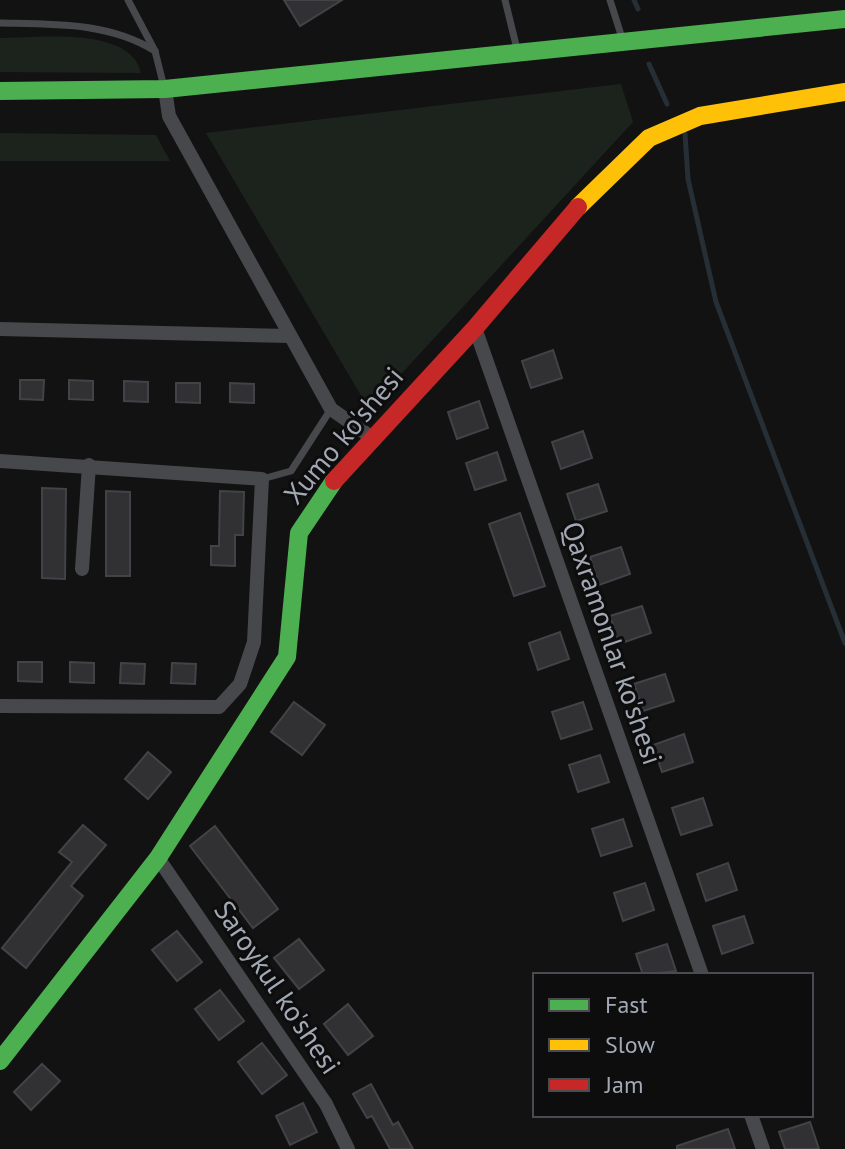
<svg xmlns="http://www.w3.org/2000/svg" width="845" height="1149" viewBox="0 0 845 1149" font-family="'PT Sans',sans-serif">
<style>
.green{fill:#1c231d}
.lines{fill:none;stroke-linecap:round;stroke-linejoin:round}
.stream{stroke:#252f35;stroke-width:5}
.building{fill:#313133;stroke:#414347;stroke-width:2}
.lane{stroke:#46484c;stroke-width:7}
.street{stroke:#46484c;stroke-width:14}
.fast{stroke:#4caf50;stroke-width:18}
.slow{stroke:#ffc107;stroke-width:18}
.jam{stroke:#c62828;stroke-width:18}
.labels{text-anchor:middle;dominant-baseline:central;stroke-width:6;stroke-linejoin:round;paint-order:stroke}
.street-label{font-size:28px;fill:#a2a9b5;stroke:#0d0d0e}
</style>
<rect width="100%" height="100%" fill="#121213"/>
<!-- green -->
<g class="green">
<path d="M 0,38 C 35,38 131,25 141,73 L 0,72 Z"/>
<polygon points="621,84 633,122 369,409 206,133"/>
<polygon points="0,133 156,135 170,161 0,161"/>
</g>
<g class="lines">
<!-- stream -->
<g class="stream">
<polyline points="634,0 638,9"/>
<polyline points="649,64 667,104"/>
<polyline points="685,134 688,179 716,302 845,643"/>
</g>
</g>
<!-- building -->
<g class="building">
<polygon points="284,0 342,0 300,26"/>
<polygon points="553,350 562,378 531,388 522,361"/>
<polygon points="20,380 44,380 43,400 20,399"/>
<polygon points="69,380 93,381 93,400 69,399"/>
<polygon points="124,381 148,382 148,402 124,401"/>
<polygon points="176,383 200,383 200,403 176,402"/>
<polygon points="230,383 254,384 254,403 230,402"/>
<polygon points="479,401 488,428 457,439 448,412"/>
<polygon points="583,431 592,458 561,469 552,442"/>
<polygon points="497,452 506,480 475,490 466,463"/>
<polygon points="598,484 607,511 576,521 567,494"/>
<polygon points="42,488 66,489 65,579 42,578"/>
<polygon points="106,491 130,492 130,576 106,576"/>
<polygon points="220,491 244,492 243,535 235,535 235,566 211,565 211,546 219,546"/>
<polygon points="520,513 545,586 514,596 489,524"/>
<polygon points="621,547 630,574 599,585 590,557"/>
<polygon points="642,606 651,633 619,644 610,616"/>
<polygon points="560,632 569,659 538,670 529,643"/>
<polygon points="18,662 42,662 42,682 18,681"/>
<polygon points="70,662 94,663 94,683 70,682"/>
<polygon points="121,663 145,664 144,684 120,683"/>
<polygon points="172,663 196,664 195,684 171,683"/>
<polygon points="665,674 674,701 643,711 634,684"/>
<polygon points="294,702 325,725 302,755 271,732"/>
<polygon points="583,702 592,729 561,739 552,712"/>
<polygon points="684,734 693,762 662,772 653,745"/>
<polygon points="148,752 171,772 148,799 125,779"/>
<polygon points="600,755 609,782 578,792 569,765"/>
<polygon points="703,798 712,825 681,835 672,808"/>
<polygon points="623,819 632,846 601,856 592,829"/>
<polygon points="83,825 106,845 71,886 83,896 26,968 2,948 72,862 59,852"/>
<polygon points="215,826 278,909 253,928 190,846"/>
<polygon points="728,863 737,890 706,901 697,874"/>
<polygon points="645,883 654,910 623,921 614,893"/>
<polygon points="744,916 753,943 722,954 713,926"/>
<polygon points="177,931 202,962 177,981 152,950"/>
<polygon points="299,939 324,970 299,989 274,958"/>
<polygon points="667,944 676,971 643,975 636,954"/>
<polygon points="220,990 244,1021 219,1040 195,1009"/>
<polygon points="348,1004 373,1036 348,1055 324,1024"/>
<polygon points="262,1043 287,1075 262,1094 238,1062"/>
<polygon points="42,1064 60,1081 31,1110 14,1092"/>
<polygon points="371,1084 393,1125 398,1122 413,1149 390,1149 372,1116 367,1118 353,1094"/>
<polygon points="303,1103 317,1132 290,1145 276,1116"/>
<polygon points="810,1122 819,1149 785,1149 779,1132"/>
<polygon points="728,1129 735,1149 677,1149 677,1146"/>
</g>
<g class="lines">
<!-- lane -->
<g class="lane">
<polyline points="128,0 155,51 163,83"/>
<polyline points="505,0 517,49"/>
<polyline points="610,0 622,38"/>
<path d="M 0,23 C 53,24 109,22 155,51"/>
<polyline points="262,479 291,471 331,409"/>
</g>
<!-- street -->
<g class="street">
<polyline points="165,89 169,116 331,409 371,437"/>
<polyline points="475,328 702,975"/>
<polyline points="0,329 290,336"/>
<polyline points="0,461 262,479 254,642 240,684 219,707 0,706"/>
<polyline points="82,569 89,465"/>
<polyline points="158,858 326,1104 348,1149"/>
<polyline points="751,1115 763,1149"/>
</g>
<!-- fast -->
<g class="fast">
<polyline points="0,91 165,89 845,19"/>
<polyline points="0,1061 158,858 287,657 299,533 334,481"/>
</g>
<!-- slow -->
<polyline class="slow" points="578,207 649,138 700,116 845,92"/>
<!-- jam -->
<polyline class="jam" points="334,481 475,328 578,207"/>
</g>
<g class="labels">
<!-- street labels -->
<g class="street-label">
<text transform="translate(343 435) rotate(-50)">Xumo ko'shesi</text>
<text transform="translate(613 643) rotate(71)">Qaxramonlar ko'shesi</text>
<text transform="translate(278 987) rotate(56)">Saroykul ko'shesi</text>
</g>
</g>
<!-- legend -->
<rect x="533" y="973" width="280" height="144" fill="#0d0d0e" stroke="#494b51" stroke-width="2"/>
<rect x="549" y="999" width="40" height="12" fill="#4caf50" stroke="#494b51" stroke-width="2"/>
<text x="605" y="1013" font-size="24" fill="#a2a9b5">Fast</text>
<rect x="549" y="1039" width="40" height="12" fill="#ffc107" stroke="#494b51" stroke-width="2"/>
<text x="605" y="1053" font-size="24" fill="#a2a9b5">Slow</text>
<rect x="549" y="1079" width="40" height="12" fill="#c62828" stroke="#494b51" stroke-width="2"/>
<text x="605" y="1093" font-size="24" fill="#a2a9b5">Jam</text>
</svg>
